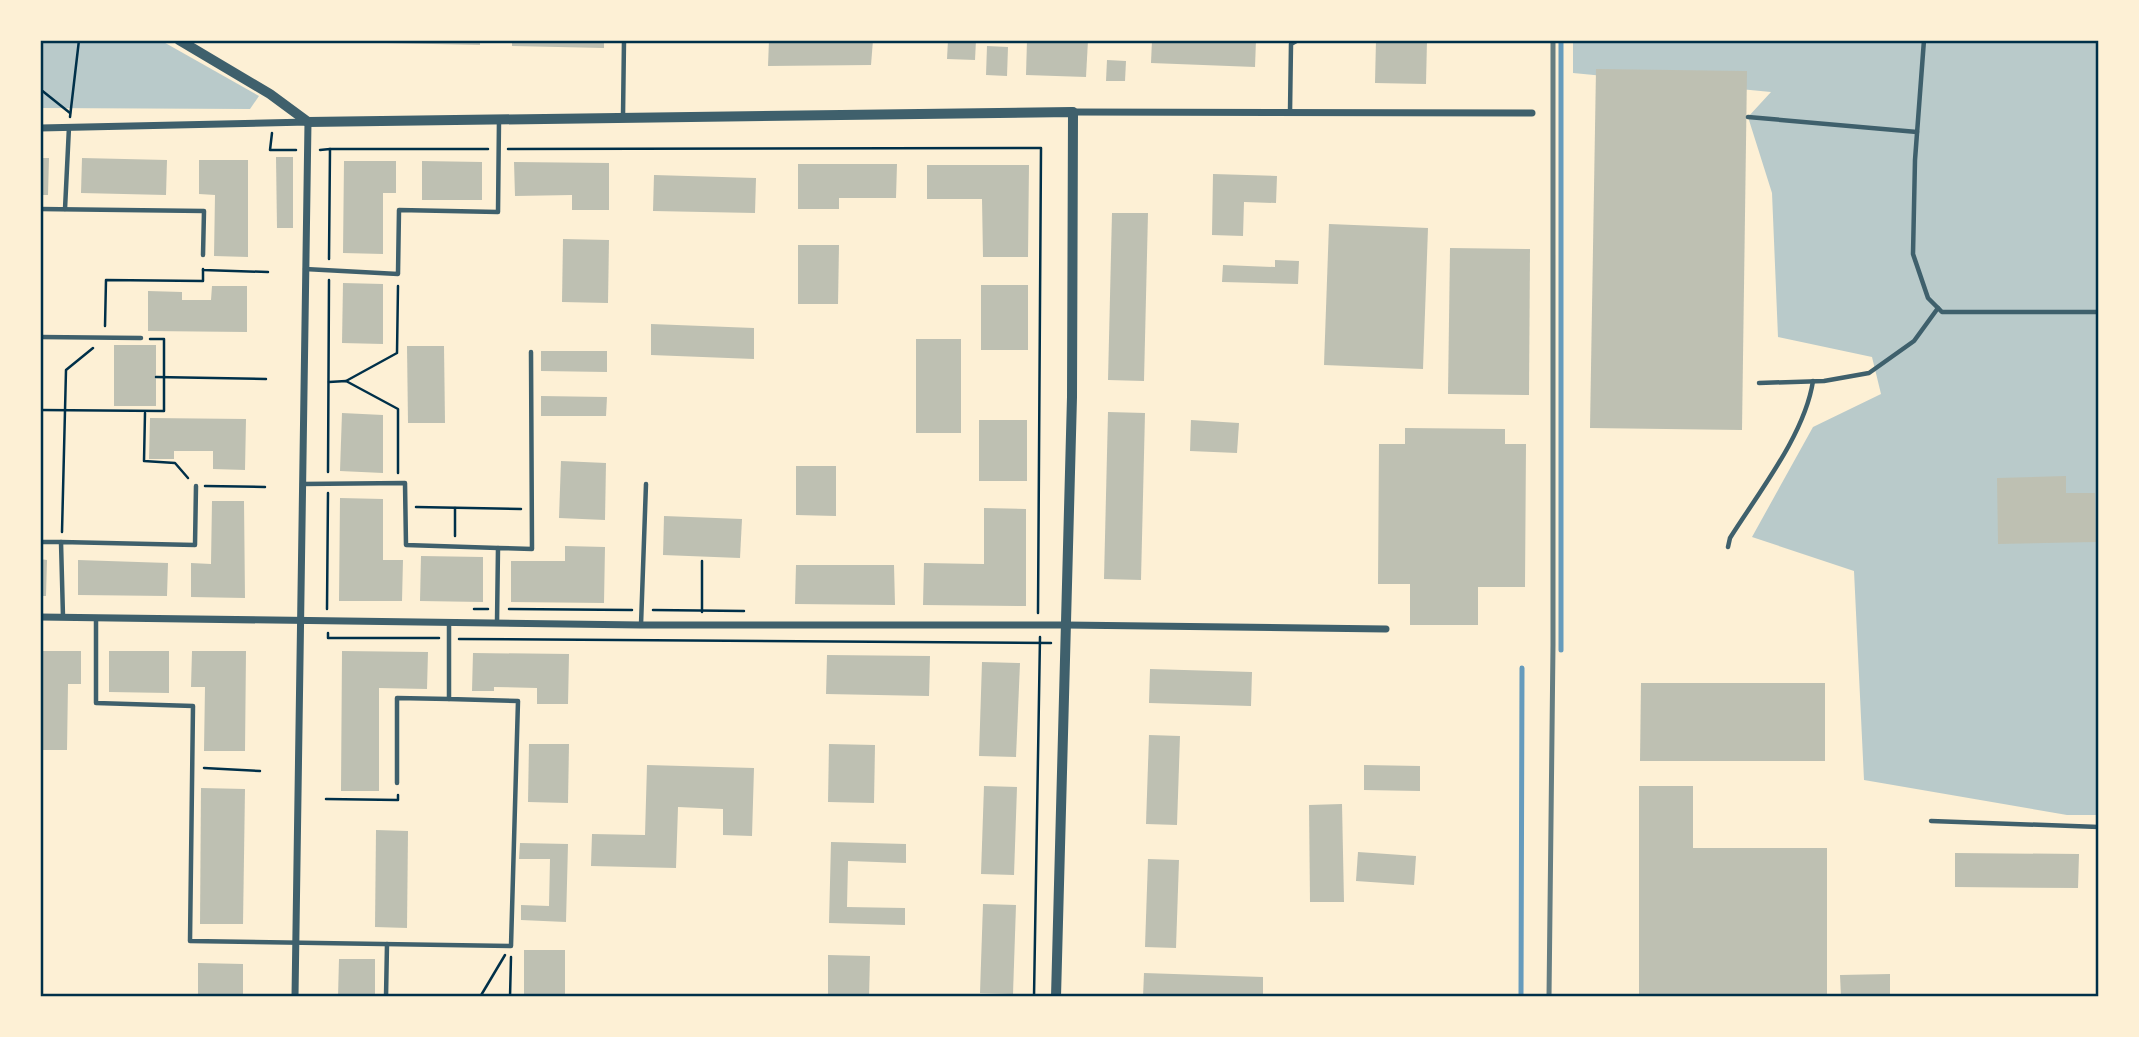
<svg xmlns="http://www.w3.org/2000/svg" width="2139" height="1037" viewBox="0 0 2139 1037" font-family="Manrope,sans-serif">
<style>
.green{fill:#b9caca}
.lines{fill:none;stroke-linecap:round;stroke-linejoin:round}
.stream{stroke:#669bbc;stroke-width:5}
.building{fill:#bec0b2}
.path{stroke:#003049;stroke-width:2.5}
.service{stroke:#3f606c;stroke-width:4.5}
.minor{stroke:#3f606c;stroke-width:7}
.tertiary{stroke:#3f606c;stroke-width:10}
.rail{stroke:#657d81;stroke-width:5}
.neatline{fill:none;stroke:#003049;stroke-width:2.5}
</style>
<rect width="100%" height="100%" fill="#fdf0d5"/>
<!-- green -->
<g class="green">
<polygon points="40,40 160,40 259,96 250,109 40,108"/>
<polygon points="1573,40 2099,40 2099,815 2067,815 1864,780 1854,571 1752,537 1813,427 1881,394 1872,357 1778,337 1772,193 1748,117 1771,92 1573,73"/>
</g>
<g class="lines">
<!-- stream -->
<g class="stream">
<polyline points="1561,650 1561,40"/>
<polyline points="1521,997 1522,668"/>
</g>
</g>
<!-- building -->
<g class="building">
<polygon points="386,40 480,40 480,45 386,43"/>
<polygon points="512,40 604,40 604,48 512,46"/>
<polygon points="769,40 873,40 871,65 768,66"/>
<polygon points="948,40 976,40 975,60 947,59"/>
<polygon points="1027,40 1088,40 1086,77 1026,75"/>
<polygon points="1152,40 1256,40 1255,67 1151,63"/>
<polygon points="1376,40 1427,40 1426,84 1375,83"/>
<polygon points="987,46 1008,47 1007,76 986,75"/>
<polygon points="1107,60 1126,61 1125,81 1106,81"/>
<polygon points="1596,69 1747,71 1742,430 1590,428"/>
<polygon points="276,157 293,157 293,228 277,228"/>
<polygon points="40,158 49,158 48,195 40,195"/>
<polygon points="82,158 167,160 166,195 81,193"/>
<polygon points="199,160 248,160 248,257 214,256 215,195 199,194"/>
<polygon points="344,161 396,161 396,193 383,193 383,254 343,253"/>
<polygon points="422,161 482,162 482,200 422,200"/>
<polygon points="514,162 609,163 609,210 572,210 572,195 515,196"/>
<polygon points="798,164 897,164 896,198 839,198 839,209 798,209"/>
<polygon points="927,165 1029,165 1028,257 983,257 982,199 927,199"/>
<polygon points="1213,174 1277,176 1276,203 1244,202 1243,236 1212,235"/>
<polygon points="654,175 756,178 755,213 653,211"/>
<polygon points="1112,213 1148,213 1144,381 1108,380"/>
<polygon points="1329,224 1428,228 1423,369 1324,365"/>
<polygon points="563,239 609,240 608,303 562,302"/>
<polygon points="798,245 839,245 838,304 798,304"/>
<polygon points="1450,248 1530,249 1529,395 1448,394"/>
<polygon points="1275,260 1299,261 1298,284 1222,282 1223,265 1275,267"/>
<polygon points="343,283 383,284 383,344 342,343"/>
<rect x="981" y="285" width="47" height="65"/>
<polygon points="212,286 247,286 247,332 148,331 148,291 182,292 182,300 211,300"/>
<polygon points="651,324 754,328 754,359 651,355"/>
<rect x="916" y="339" width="45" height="94"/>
<rect x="114" y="345" width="42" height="61"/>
<polygon points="407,346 444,346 445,423 408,423"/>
<polygon points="541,351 607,351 607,372 541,371"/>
<polygon points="541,396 607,397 606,416 541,416"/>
<polygon points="1108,412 1145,413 1141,580 1104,579"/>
<polygon points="342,413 383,415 383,473 340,471"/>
<polygon points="150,418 246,419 245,470 213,469 213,451 174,451 174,459 149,459"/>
<rect x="979" y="420" width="48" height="61"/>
<polygon points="1191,420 1239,423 1237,453 1190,451"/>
<polygon points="1405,428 1505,429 1505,444 1526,444 1525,587 1478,587 1478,625 1410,625 1410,584 1378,584 1379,444 1405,444"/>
<polygon points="561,461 606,463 605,520 559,518"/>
<polygon points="796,466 836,466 836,516 796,515"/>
<polygon points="2066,476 2066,493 2095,493 2096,542 1998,544 1997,478"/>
<polygon points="340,498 383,499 383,560 403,560 402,601 339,601"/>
<polygon points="212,501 244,501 245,598 191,597 191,563 211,564"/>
<polygon points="984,508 1026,509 1026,606 923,605 924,563 984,564"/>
<polygon points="664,516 742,519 740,558 663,555"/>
<polygon points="565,546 605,547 604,603 511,602 511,561 565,561"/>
<polygon points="421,556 483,557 483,602 420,601"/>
<polygon points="40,559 47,560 46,596 40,596"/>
<polygon points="78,560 168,563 167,596 78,595"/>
<polygon points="796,565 894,565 895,605 795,604"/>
<polygon points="40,651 81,651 81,684 68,684 67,750 40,750"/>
<polygon points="109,651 169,651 169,693 109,692"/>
<polygon points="192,651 246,651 245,751 204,751 205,687 191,687"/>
<polygon points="342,651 428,652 427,689 379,688 379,791 341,791"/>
<polygon points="473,653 569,654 568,704 537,704 537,688 494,687 494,691 472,691"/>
<polygon points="827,655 930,656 929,696 826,694"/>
<polygon points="982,662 1020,663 1016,757 979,756"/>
<polygon points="1150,669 1252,672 1251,706 1149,703"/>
<polygon points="1641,683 1825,683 1825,761 1640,761"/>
<polygon points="1149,735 1180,736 1177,825 1146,824"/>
<polygon points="529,744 569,744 568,803 528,802"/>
<polygon points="829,744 875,745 874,803 828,802"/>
<polygon points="647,765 754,768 752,836 723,835 723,809 678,807 676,868 591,866 592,834 645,835"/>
<polygon points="1364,765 1420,766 1420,791 1364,790"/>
<polygon points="984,786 1017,787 1014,875 981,874"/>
<polygon points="1639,786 1693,786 1693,848 1827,848 1827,997 1639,997"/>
<polygon points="201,788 245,789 243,924 200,924"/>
<polygon points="1342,804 1344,902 1310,902 1309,805"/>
<polygon points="376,830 408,831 407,928 375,927"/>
<polygon points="831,842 906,844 906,863 848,861 847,907 905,908 905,925 829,923"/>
<polygon points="520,843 568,844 566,922 521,920 521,905 549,906 550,859 519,859"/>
<polygon points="1358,852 1416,856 1414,885 1356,881"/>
<polygon points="1955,853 2079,854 2078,888 1955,887"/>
<polygon points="1148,859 1179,860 1176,948 1145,947"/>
<polygon points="983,904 1016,905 1013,994 980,993"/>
<rect x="524" y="950" width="41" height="47"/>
<polygon points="828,955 870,956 869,997 828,997"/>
<polygon points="339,959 375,959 375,997 338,997"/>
<polygon points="198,963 243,964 243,997 198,997"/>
<polygon points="1144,973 1263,977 1263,997 1143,997"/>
<polygon points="1890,974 1890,997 1841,997 1840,975"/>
</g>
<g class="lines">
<!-- path -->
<g class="path">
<polyline points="40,89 70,113"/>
<polyline points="70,117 79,40"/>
<polyline points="272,133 270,150 296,150"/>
<polyline points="330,149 488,149"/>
<polyline points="508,149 1041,148 1038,613"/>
<polyline points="320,150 330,149 329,259"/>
<polyline points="203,269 203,270 268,272"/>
<polyline points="105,326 106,280 203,281 203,270"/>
<polyline points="156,377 266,379"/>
<polyline points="346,381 397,353 398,286"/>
<polyline points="329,382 346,381 398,409 398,473"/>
<polyline points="40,410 164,411 164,339 150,339"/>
<polyline points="145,413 144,461 175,463 188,478"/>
<polyline points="328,472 329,280"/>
<polyline points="205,486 265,487"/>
<polyline points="416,507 521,509"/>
<polyline points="62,532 66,370 93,348"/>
<polyline points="455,536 455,508"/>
<polyline points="327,609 328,493"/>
<polyline points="474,609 488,609"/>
<polyline points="509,609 632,610"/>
<polyline points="653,610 744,611"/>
<polyline points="702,612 702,561"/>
<polyline points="328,633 328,638 439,638"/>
<polyline points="459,639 1051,643"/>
<polyline points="204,768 260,771"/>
<polyline points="326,799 398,800 398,795"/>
<polyline points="480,997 505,955"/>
<polyline points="510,997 511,957"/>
<polyline points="1034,997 1040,637"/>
</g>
<!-- service -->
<g class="service">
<polyline points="1924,40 1915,160 1913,254 1928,298 1942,312 2099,312"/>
<polyline points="1290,112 1291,44 1298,40"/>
<polyline points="623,116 624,40"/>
<polyline points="1748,117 1917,132"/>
<polyline points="40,209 204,211 203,255"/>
<polyline points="65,209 69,127"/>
<polyline points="305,269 398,274 399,210 498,212 499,120"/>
<polyline points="40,337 141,338"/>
<polyline points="1759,383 1824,381 1869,373 1914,341 1938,308"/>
<polyline points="302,484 405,483 406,545 498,548"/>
<polyline points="40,542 61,542"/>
<path d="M 1728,547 L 1730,538 C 1759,492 1805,434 1813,381"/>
<polyline points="63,617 61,542 195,545 196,486"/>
<polyline points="96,618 96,703 193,706 190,941 511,946 518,701 449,699 449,623"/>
<polyline points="497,622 498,548 532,549 531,352"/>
<polyline points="641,625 646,484"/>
<polyline points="397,783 397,698 449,699"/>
<polyline points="1931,821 2099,827"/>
<polyline points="386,997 387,944"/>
</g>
<!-- minor -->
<g class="minor">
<polyline points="1073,112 1532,113"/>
<polyline points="40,128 308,122 295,997"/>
<polyline points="40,617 641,625 1066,625 1386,629"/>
</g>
<!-- tertiary -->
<polyline class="tertiary" points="179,40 270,94 308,122 1073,112 1072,397 1056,997"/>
<!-- rail -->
<polyline class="rail" points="1549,997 1553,645 1553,40"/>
</g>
<!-- border -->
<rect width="2139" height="1037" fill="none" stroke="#fdf0d5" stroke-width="84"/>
<rect x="42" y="42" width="2055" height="953" class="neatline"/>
</svg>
